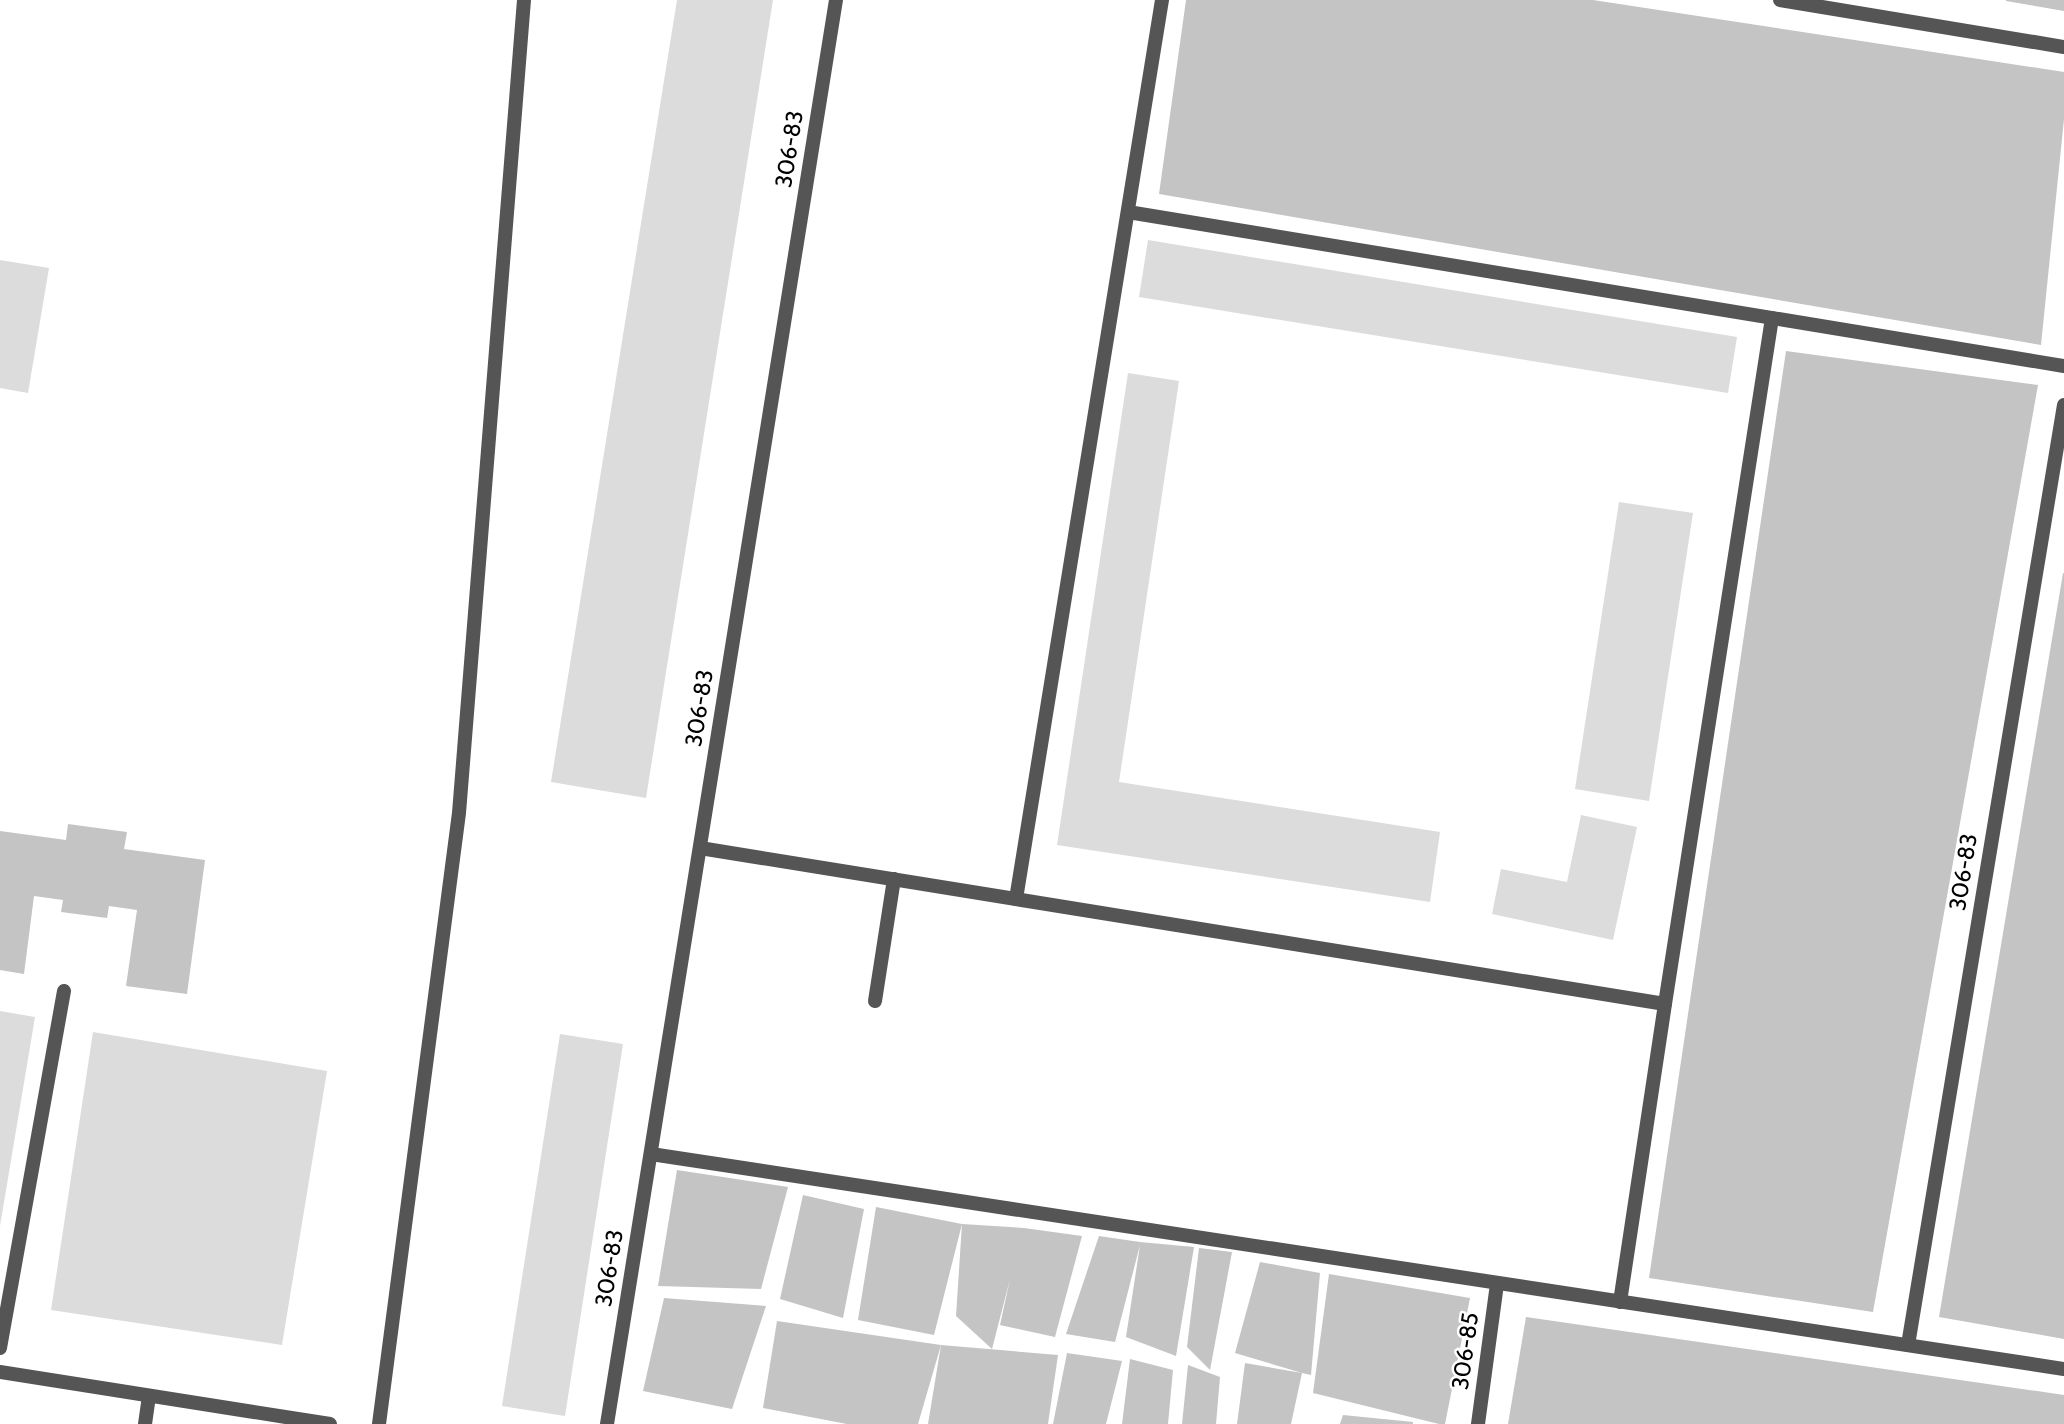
<svg xmlns="http://www.w3.org/2000/svg" width="2064" height="1424" viewBox="0 0 2064 1424" font-family="Cabin,sans-serif">
<style>
.green{fill:#dcdcdc}
.building{fill:#c4c4c4}
.lines{fill:none;stroke-linecap:round;stroke-linejoin:round}
.service{stroke:#555;stroke-width:14}
.minor{stroke:#555;stroke-width:14}
.tertiary{stroke:#555;stroke-width:14}
.labels{text-anchor:middle;dominant-baseline:central;stroke-width:5;stroke-linejoin:round;paint-order:stroke}
.street-label{font-size:23px;fill:#000;stroke:#fff}
</style>
<rect width="100%" height="100%" fill="#fff"/>
<!-- green -->
<g class="green">
<polygon points="677,0 773,0 646,798 551,782"/>
<polygon points="1148,240 1737,337 1728,393 1139,297"/>
<polygon points="0,260 49,268 28,393 0,388"/>
<polygon points="1128,373 1179,381 1119,782 1440,832 1430,902 1057,845"/>
<polygon points="1619,502 1693,513 1649,801 1575,789"/>
<polygon points="1581,815 1637,827 1613,940 1492,914 1501,869 1567,882"/>
<polygon points="0,1011 35,1017 0,1226"/>
<polygon points="93,1032 327,1071 282,1345 51,1310"/>
<polygon points="560,1034 623,1044 565,1416 502,1406"/>
</g>
<!-- building -->
<g class="building">
<polygon points="1186,0 1593,0 2064,72 2064,119 2041,345 1159,194"/>
<polygon points="2006,0 2064,0 2064,11 2006,1"/>
<polygon points="1786,351 2038,385 1873,1312 1649,1278"/>
<polygon points="2063,573 2064,573 2064,1339 1939,1317"/>
<polygon points="68,824 127,832 124,849 205,860 187,994 126,986 137,910 109,906 107,918 61,912 63,900 34,896 24,974 0,970 0,831 66,840"/>
<polygon points="677,1170 788,1187 761,1289 658,1286"/>
<polygon points="803,1195 864,1209 843,1318 780,1299"/>
<polygon points="876,1207 962,1224 1024,1228 1082,1236 1055,1337 1000,1325 1010,1279 992,1349 956,1316 962,1224 934,1335 858,1320"/>
<polygon points="1099,1236 1140,1242 1194,1247 1176,1356 1126,1337 1140,1245 1115,1342 1066,1334"/>
<polygon points="1199,1248 1232,1252 1210,1370 1187,1347"/>
<polygon points="1260,1262 1320,1273 1311,1375 1302,1373 1291,1424 1237,1424 1245,1363 1302,1373 1235,1353"/>
<polygon points="1329,1274 1470,1298 1445,1424 1439,1424 1313,1393"/>
<polygon points="664,1298 766,1306 732,1409 643,1391"/>
<polygon points="1526,1317 2064,1395 2064,1424 1508,1424"/>
<polygon points="777,1321 941,1345 918,1424 847,1424 763,1408"/>
<polygon points="941,1345 1058,1355 1048,1424 928,1424"/>
<polygon points="1067,1353 1122,1361 1106,1424 1053,1424"/>
<polygon points="1130,1359 1173,1370 1168,1424 1122,1424"/>
<polygon points="1188,1365 1220,1377 1216,1424 1182,1424"/>
<polygon points="1343,1415 1413,1422 1413,1424 1340,1424"/>
</g>
<g class="lines">
<!-- service -->
<g class="service">
<polyline points="875,1001 894,879"/>
<polyline points="0,1348 64,991"/>
<polyline points="379,1424 459,813 524,0"/>
</g>
<!-- minor -->
<g class="minor">
<polyline points="1780,0 2064,47"/>
<polyline points="1128,212 2064,366"/>
<polyline points="700,848 1665,1004"/>
<polyline points="1016,899 1162,0"/>
<polyline points="651,1154 2064,1369"/>
<polyline points="1620,1302 1665,1004 1772,318"/>
<polyline points="1908,1345 2064,405"/>
<polyline points="607,1424 836,0"/>
<polyline points="1478,1424 1497,1284"/>
</g>
<!-- tertiary -->
<g class="tertiary">
<polyline points="0,1372 330,1424"/>
<polyline points="145,1424 149,1396"/>
</g>
</g>
<g class="labels">
<!-- street labels -->
<g class="street-label">
<text transform="translate(789 149) rotate(-81)">306-83</text>
<text transform="translate(699 708) rotate(-81)">306-83</text>
<text transform="translate(1963 872) rotate(-81)">306-83</text>
<text transform="translate(609 1268) rotate(-81)">306-83</text>
<text transform="translate(1465 1351) rotate(-82)">306-85</text>
</g>
</g>
</svg>
